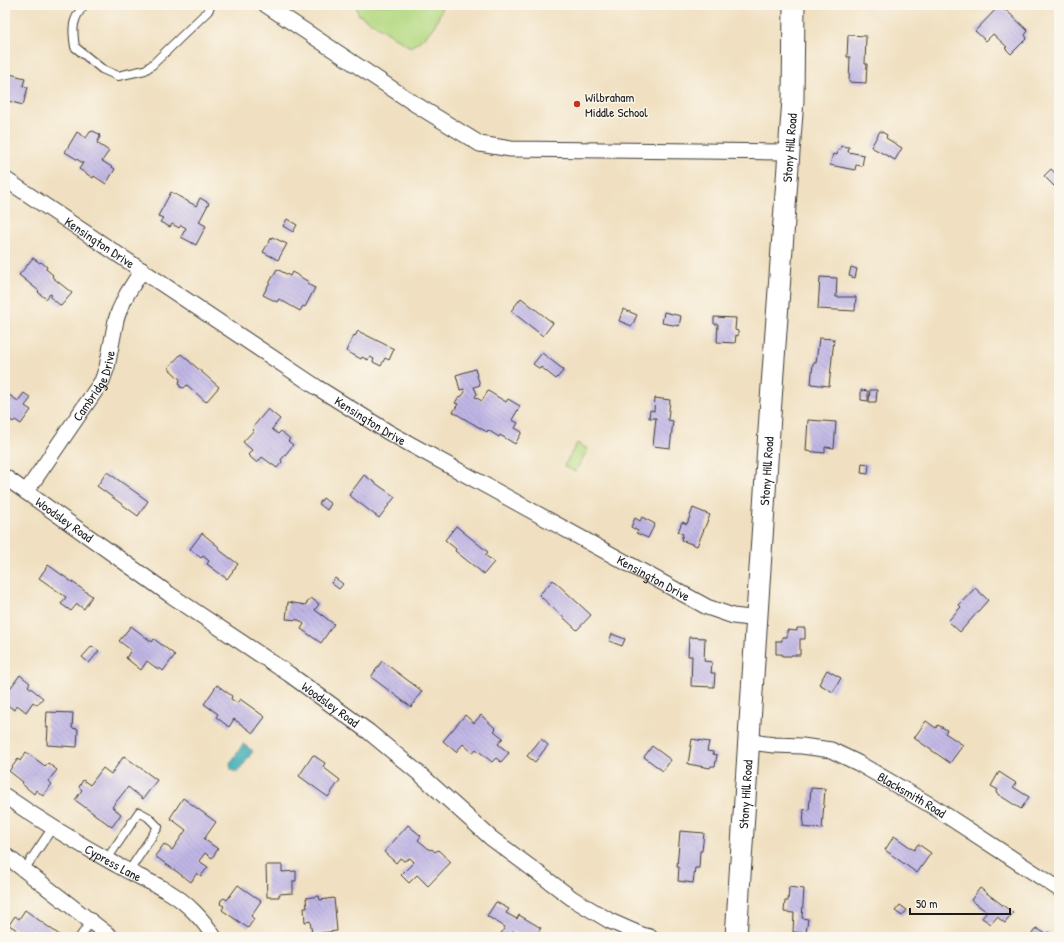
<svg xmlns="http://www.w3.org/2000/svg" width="1064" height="942" viewBox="0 0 1064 942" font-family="'Patrick Hand',sans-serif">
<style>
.pitch{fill:#b4d982;stroke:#687a4f}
.water{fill:#39aab4;stroke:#2a6368}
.building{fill:url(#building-back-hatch)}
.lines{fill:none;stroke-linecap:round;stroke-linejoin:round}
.service-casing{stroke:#3c3935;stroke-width:10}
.minor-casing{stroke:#3c3935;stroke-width:17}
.secondary-casing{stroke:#3c3935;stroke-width:23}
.service{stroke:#fff;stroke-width:8}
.minor{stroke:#fff;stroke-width:15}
.secondary{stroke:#fff;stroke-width:21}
.poi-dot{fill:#c8321e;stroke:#fbf7ec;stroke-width:1.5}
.labels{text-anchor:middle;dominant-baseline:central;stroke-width:3;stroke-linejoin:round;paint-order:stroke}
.poi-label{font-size:13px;fill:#1c1c1c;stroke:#fbf7ec;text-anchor:start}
.street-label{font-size:13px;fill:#1c1c1c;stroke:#fbf7ec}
</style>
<defs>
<pattern id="building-back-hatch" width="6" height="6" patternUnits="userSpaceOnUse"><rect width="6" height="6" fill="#bfb5e5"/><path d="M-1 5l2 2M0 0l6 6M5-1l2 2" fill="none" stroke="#a49bc4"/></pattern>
</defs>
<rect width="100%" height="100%" fill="#fbf7ec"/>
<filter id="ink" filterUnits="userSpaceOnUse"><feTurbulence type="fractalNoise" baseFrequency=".025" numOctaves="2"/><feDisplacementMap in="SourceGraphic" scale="8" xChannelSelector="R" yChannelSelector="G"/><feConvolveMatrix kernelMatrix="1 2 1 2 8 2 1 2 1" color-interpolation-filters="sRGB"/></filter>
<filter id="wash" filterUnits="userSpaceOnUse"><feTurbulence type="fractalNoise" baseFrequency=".012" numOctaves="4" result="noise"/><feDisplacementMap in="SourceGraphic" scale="16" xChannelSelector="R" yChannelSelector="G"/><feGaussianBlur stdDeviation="0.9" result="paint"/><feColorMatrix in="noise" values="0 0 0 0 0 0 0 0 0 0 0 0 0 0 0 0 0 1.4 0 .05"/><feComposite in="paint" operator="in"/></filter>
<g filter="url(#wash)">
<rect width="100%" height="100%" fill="#f0e0c1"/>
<!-- pitch -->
<g class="pitch">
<path d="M 356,5 L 442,5 C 439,24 427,38 410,47 L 358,14 Z"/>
<polygon points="577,443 588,449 575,472 564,466"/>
</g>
<!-- water -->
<polygon class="water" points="243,744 253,751 239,771 235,772 231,769 230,764"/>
<g id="blocks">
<!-- building -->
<g class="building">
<polygon points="999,6 1005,11 1006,10 1028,31 1025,35 1027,38 1011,54 1005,48 1007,47 993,34 986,41 975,31"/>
<polygon points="848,35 866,36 865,64 867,64 866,83 849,82 850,57 847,57"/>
<polygon points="6,73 25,78 23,86 28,87 23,105 8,101 10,97 5,96"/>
<polygon points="93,131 99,134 100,137 97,143 109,151 102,161 115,169 106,184 94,176 93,178 79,169 83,163 65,152 77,132 86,138 90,132"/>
<polygon points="880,131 887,135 886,138 902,148 895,160 871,147"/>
<polygon points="841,146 849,147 848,152 864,155 862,166 856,165 855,170 830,165 833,154 837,155 838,149 840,150"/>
<polygon points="1051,169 1059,177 1059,181 1054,186 1044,176"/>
<polygon points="171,192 196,206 200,198 209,203 199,222 206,226 196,245 181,237 186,228 181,225 179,228 172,224 170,227 160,222 163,218 158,216"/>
<polygon points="287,219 297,225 293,232 283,226"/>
<polygon points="272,237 287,244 278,260 263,252"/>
<polygon points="33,258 40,263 41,262 47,267 46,269 53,275 52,277 72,293 61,306 50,297 52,295 50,294 46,299 38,292 39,291 19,275"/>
<polygon points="851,267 857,269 855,278 849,276"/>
<polygon points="277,269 290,276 292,272 309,282 307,284 315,288 305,307 303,306 300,311 279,299 277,302 263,295"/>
<polygon points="820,277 837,278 836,297 856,297 855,311 818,309"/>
<polygon points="521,298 553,323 543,336 511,311"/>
<polygon points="623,309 637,315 632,326 619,321"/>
<polygon points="664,312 681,316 679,326 662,323"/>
<polygon points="714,317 736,318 735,330 738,331 738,336 736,335 735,343 717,342 718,324 714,324"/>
<polygon points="358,331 394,349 389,360 385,358 381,366 373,362 374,359 370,357 368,360 362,357 361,359 346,351 354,335 355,336"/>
<polygon points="819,338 834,339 829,386 811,384 813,363 816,363"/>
<polygon points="542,353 564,370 556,379 541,367 540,369 533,364"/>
<polygon points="181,354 219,387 206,402 187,385 184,388 180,387 179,384 180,379 168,368"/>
<polygon points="475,369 480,385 474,387 477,394 475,397 482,401 488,391 506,402 508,399 520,406 512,420 518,423 515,428 522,432 515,444 500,435 499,437 488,430 487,432 453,412 458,404 455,403 459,396 461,397 465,392 464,389 460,390 456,375"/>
<polygon points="861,390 868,391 868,401 861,400"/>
<polygon points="870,390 877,390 876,402 869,402"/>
<polygon points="5,392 18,401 24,393 31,398 25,406 31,410 21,424 15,420 13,422 5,416 7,414 5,413"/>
<polygon points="655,398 670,400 668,420 673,421 670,448 653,446 656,418 649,418 650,410 654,411"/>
<polygon points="268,409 280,419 272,429 278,434 281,431 290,439 288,441 293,445 281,460 282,462 277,468 262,457 257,463 248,455 252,450 243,442 254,430 252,428"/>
<polygon points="808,420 836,422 834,448 825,447 825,453 806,451"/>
<polygon points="862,463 869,464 868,474 861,473"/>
<polygon points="107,472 148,501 138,516 97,486"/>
<polygon points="364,475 395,497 379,518 349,495"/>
<polygon points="323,498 331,504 327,510 319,504"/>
<polygon points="693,508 710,515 697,546 681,540 683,534 678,532 682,522 687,524"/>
<polygon points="642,517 655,524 648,538 636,533 638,531 631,527 635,518 640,521"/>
<polygon points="456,526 488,552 485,555 494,562 484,574 455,551 456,549 445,540"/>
<polygon points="202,533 219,547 218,549 238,564 227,579 207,564 209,561 203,556 201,558 190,549"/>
<polygon points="48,565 92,596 84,609 77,604 71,611 61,604 66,597 39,578"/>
<polygon points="335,578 343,584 339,589 331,583"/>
<polygon points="553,580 591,615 577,630 539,595"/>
<polygon points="975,588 988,600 960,632 948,621 961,607 959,605"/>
<polygon points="311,598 319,604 315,610 334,624 321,643 301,629 304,624 299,620 286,619 288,602 305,605"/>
<polygon points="131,626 152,642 154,639 175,655 163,671 160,668 159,670 147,661 141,670 126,658 131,650 119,641"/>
<polygon points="797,628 805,628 805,639 800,639 800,655 791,655 791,656 782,656 782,654 776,654 776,641 782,641 782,637 787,637 787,630 797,631"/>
<polygon points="612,634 625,639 622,646 609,641"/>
<polygon points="689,637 705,638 704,661 712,662 711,673 715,673 714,687 691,686 692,656 688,656"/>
<polygon points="92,646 99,651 89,663 82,657"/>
<polygon points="382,661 422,691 411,707 371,677"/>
<polygon points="827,670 841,678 833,692 819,684"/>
<polygon points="20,675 30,683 28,686 43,698 37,705 33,702 26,712 17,705 14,710 5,703 5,695"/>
<polygon points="217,685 232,696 231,699 237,703 240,699 265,717 253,733 234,719 229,727 216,717 218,714 204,704"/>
<polygon points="47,712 73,713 72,728 78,729 77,747 47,745 48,727 46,727"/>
<polygon points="465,715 474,723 481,715 496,729 494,731 503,738 498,744 509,753 501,762 496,758 492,762 476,749 473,753 463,744 456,752 443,741"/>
<polygon points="926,721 936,728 938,725 947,730 945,733 963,745 950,763 914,738"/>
<polygon points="541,739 548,745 535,762 527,756"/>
<polygon points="692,739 709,742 707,751 713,752 713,754 717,755 715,766 711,766 710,768 688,764"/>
<polygon points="652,746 671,760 663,771 644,757"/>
<polygon points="26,752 45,766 48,763 57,770 48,781 52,784 43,796 36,790 34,794 22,784 23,782 9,771 18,759 20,761"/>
<polygon points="313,755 325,763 323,767 340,780 328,797 299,776"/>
<polygon points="124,756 157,780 143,799 128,787 112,807 121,814 112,827 75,800 82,790 79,787 83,780 90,785 103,768 111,774"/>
<polygon points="999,772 1016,783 1013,787 1029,797 1021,809 996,793 998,790 991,786"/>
<polygon points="811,788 825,789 822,829 803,827 804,809 809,810"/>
<polygon points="183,798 216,822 204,839 218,849 212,858 205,853 199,861 208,867 201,876 197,873 191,882 155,856 164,844 172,850 186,830 170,818"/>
<polygon points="408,825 421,836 418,840 430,850 432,849 435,852 438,850 451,862 428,886 417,875 409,883 401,875 414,862 410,858 404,861 400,858 396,863 384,852"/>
<polygon points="680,831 704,833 702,851 700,851 699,868 695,868 693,883 678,881 679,867 677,867"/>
<polygon points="894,836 914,850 918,844 931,853 917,873 885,850"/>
<polygon points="266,865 282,865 282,872 296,871 296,881 293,881 293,893 279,894 279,897 267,897"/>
<polygon points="238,885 261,901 251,916 254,919 248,928 222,910 224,906 220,904 221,900 224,898 227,900"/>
<polygon points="789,887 804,889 802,918 808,919 806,933 793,932 794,913 784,912 785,901 788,901"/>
<polygon points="980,888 1013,913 1005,923 997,917 991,924 982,918 987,912 971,900"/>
<polygon points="319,896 320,900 334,898 337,931 312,934 310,921 305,922 304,908 307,908 306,898"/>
<polygon points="496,902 509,909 506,913 517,919 519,915 541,928 535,937 523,937 513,931 510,937 499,937 505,927 487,916"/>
<polygon points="900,905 907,910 902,916 895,911"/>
<polygon points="25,910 61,936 60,937 12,937 17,930 9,925 15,916 19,919"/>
<polygon points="1036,928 1046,934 1048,932 1055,937 1030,937"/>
</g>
</g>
</g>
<g filter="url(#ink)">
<use href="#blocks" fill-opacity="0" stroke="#3c3935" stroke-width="1"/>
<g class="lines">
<defs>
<g id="service">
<path d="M 84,5 C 72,20 72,28 75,47 L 102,69 L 118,76 L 145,70 L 152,65 L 208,11 L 211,5"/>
<polyline points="107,859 139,812 148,817 158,827 129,871"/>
<polyline points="24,870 53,827"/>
<polyline points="80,937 91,921"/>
</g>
<g id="minor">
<polyline points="266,5 415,104 480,144 511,149 789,152"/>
<path id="s1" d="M 5,179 L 318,388 L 366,418 L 388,432 L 707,607 L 733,616 L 758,619"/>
<path id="s2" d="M 5,477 L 169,594 L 289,674 L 369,732 L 421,775 L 491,838 L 573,899 L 610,921 L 642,935 L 650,937"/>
<path id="s3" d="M 26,492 L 102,381 L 107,367 L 116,320 L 119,311 L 127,294 L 142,270"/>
<path id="s4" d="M 750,742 L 774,745 L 802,746 L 831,750 L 858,763 L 932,806 L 1059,889"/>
<path id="s5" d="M 5,796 C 41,821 79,844 117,865 C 134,875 152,882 169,892 C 186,902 203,919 214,937"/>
<polyline points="5,855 111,937"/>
</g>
<g id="secondary">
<path id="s6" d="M 736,937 L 771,400 L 789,152 L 793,100 L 794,5"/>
</g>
</defs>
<!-- service casing -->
<use href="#service" class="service-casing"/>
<!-- minor casing -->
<use href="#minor" class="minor-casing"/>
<!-- secondary casing -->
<use href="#secondary" class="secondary-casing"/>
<!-- service -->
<use href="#service" class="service"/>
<!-- minor -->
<use href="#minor" class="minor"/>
<!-- secondary -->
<use href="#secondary" class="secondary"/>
</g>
</g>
<!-- markers -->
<circle class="poi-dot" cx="577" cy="104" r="4"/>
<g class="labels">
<!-- poi labels -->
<g class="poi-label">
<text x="585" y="97">Wilbraham<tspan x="585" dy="15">Middle School</tspan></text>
</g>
<!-- street labels -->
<g class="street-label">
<text stroke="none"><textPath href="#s6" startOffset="791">Stony Hill Road</textPath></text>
<text stroke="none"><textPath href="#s1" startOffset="114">Kensington Drive</textPath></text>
<text stroke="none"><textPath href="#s3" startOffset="127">Cambridge Drive</textPath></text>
<text stroke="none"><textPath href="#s1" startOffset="438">Kensington Drive</textPath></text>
<text stroke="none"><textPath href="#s6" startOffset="467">Stony Hill Road</textPath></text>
<text stroke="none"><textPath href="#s2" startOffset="73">Woodsley Road</textPath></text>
<text stroke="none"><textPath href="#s1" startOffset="762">Kensington Drive</textPath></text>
<text stroke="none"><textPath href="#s2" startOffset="397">Woodsley Road</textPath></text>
<text stroke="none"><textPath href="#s6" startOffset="143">Stony Hill Road</textPath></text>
<text stroke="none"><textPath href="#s4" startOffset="174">Blacksmith Road</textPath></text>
<text stroke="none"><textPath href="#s5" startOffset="127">Cypress Lane</textPath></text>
</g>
</g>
<!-- margin -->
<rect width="1064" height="942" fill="none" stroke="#fbf7ec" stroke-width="20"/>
<!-- scale -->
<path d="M910 908v6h100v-6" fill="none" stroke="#1c1c1c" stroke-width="2"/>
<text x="916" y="908" font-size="12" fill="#1c1c1c" stroke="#fbf7ec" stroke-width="3" paint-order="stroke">50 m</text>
</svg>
